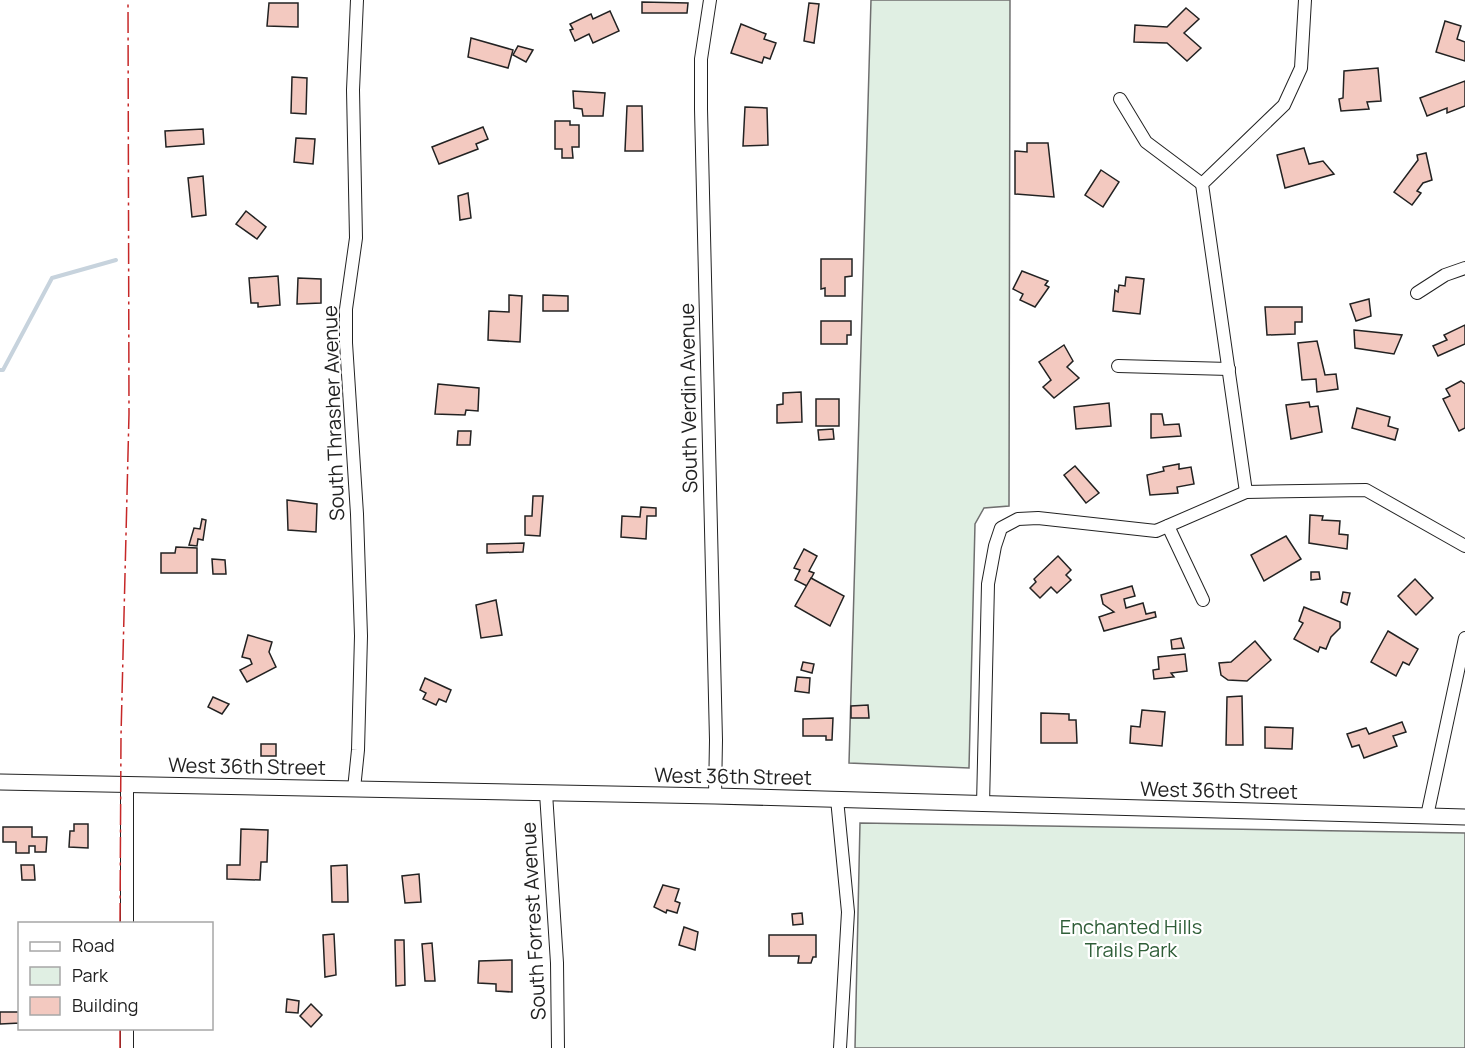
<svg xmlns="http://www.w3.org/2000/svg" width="1465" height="1048" viewBox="0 0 1465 1048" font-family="Manrope,sans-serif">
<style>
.green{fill:#e0efe3;stroke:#6f6f6f;stroke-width:1.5}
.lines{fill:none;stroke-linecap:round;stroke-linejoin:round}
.stream{stroke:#c7d3dd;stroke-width:4}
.building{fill:#f3c9c0;stroke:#222;stroke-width:1.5}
.minor-casing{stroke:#222;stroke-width:14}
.tertiary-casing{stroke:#222;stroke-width:17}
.minor{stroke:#fff;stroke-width:12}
.tertiary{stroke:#fff;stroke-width:15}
.power{stroke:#c62828;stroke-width:1.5;stroke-dasharray:21 4.5 3 4.5;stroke-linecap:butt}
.labels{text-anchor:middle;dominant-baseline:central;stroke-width:4.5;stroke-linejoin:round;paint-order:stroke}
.street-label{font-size:20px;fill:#222;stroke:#fff}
.park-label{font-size:20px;fill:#2f5e38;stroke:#fff}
</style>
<rect width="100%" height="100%" fill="#fff"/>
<!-- green -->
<g class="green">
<polygon points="871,0 1010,0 1009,506 984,508 975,524 969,768 849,763"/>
<polygon points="860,823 1465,833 1465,1048 855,1048"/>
</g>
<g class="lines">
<!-- stream -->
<polyline class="stream" points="0,370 3,370 52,278 116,260"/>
</g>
<!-- building -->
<g class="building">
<polygon points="642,2 688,3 687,13 642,13"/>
<polygon points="269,3 298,3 298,27 267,26"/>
<polygon points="809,3 819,4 814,43 804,41"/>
<polygon points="1186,8 1199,19 1184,33 1201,48 1187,61 1167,43 1134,42 1135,25 1167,27"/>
<polygon points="610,11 619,31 593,43 589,34 575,41 570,30 573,29 570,24 591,14 593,19"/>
<polygon points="1445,21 1461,26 1457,39 1465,42 1465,61 1436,52"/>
<polygon points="741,24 766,34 764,39 776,43 770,59 764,57 762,63 731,53"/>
<polygon points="471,38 513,50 508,68 468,57"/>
<polygon points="518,46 533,50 526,62 513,55"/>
<polygon points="1378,68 1381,101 1367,102 1369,109 1341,111 1339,99 1343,98 1344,71"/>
<polygon points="292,77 307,78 306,114 291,113"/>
<polygon points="1465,81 1465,106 1447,113 1447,108 1427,116 1420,98"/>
<polygon points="573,91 605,93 603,116 583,116 582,109 574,108"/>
<polygon points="627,106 642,106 643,151 625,151"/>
<polygon points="745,107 767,108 768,145 743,146"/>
<polygon points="555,121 570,121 570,125 579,125 579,147 572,147 573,158 562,158 562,149 555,149"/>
<polygon points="483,127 488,139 476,144 478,149 439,164 432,147"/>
<polygon points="203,129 204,144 166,147 165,131"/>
<polygon points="296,138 315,139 313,164 294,162"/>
<polygon points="1027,143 1048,143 1054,197 1015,194 1015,151 1027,152"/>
<polygon points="1304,148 1309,164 1323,161 1334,174 1285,188 1277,155"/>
<polygon points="1426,153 1432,180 1423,183 1417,191 1421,193 1412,205 1394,192 1418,160 1417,155"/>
<polygon points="1101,170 1119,182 1103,207 1085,195"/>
<polygon points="203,176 206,215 192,217 188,178"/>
<polygon points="468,193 471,218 460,220 458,196"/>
<polygon points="246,211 266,227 257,239 236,224"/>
<polygon points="821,259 852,259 852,276 845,277 845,296 825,296 825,288 821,289"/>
<polygon points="1022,271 1048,281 1045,285 1049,287 1035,307 1020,300 1023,294 1013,289"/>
<polygon points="278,276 280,305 258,307 258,303 251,303 249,278"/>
<polygon points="1126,277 1144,279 1140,314 1113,311 1115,290 1118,292 1119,285 1125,286"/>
<polygon points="298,278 321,279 321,303 297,304"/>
<polygon points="509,295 522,296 520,342 488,340 489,311 509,312"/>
<polygon points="543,295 568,296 568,311 543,311"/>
<polygon points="1369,299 1371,316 1356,321 1350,304"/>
<polygon points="1265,307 1302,307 1302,322 1295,322 1295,334 1267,335"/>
<polygon points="821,321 851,321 851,335 847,335 847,344 821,344"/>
<polygon points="1465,325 1465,344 1438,356 1433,346 1447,340 1444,335"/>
<polygon points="1354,330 1402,335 1394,354 1355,348"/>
<polygon points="1317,341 1325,375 1336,374 1338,389 1317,392 1316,379 1302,380 1298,343"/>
<polygon points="1064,345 1073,361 1067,367 1079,378 1054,398 1043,387 1051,380 1039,362"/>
<polygon points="1461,381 1465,384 1465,428 1459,431 1443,399 1450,396 1446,389"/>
<polygon points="438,384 479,388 478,411 466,410 465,415 435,414"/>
<polygon points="801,392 802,422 777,423 777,405 783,404 783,393"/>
<rect x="816" y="399" width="23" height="27"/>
<polygon points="1309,402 1310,407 1318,406 1322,432 1291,439 1286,405"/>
<polygon points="1109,403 1111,426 1076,429 1074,407"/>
<polygon points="1357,408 1390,417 1388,426 1398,429 1395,440 1352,428"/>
<polygon points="1151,414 1162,414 1164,425 1179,424 1181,436 1151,438"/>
<polygon points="833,429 834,439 819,440 818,430"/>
<polygon points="458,431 471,431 470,445 457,445"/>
<polygon points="1179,464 1179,469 1191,467 1194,484 1177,487 1178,493 1150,495 1147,475 1164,471 1163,467"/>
<polygon points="1075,466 1099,493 1086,503 1064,475"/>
<polygon points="533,496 543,496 540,536 525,535 525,516 532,516"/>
<polygon points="287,500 317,504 316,532 288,530"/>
<polygon points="641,507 656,508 656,516 647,516 646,539 621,537 622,516 640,517"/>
<polygon points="1310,515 1323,516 1322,520 1340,521 1339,534 1348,535 1347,549 1309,543"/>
<polygon points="202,519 206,520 203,540 198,539 197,546 189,545 194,528 200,529"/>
<polygon points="1286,536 1301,559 1264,581 1251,555"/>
<polygon points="524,543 523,552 487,553 487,544"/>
<polygon points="176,547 197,548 197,573 161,573 161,553 175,553"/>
<polygon points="804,549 817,556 809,571 814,573 807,586 795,580 800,570 794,568"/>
<polygon points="1058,556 1071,570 1066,575 1071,580 1057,593 1051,587 1040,598 1030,588 1036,582 1034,579"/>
<polygon points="212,559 225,560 226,574 213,574"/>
<polygon points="1311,572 1319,572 1320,579 1311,580"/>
<polygon points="811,578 844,596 830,626 795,606"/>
<polygon points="1415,579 1433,598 1416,615 1398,596"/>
<polygon points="1132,586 1135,596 1124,599 1126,608 1143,603 1146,614 1155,612 1156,617 1104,631 1099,617 1114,612 1103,604 1101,595"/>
<polygon points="1343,592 1350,593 1347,605 1341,602"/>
<polygon points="496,600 502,635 481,638 476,605"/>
<polygon points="1304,607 1340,622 1340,628 1331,637 1326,649 1320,647 1318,652 1294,639 1303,623 1299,621"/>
<polygon points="1388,631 1418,649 1409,665 1403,662 1396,676 1371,662"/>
<polygon points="248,635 272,642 269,652 276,667 247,682 240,670 252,664 250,659 242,657"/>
<polygon points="1181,638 1184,648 1172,649 1171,640"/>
<polygon points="1255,641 1271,660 1247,681 1228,680 1221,675 1219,663 1231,662"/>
<polygon points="1185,654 1187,671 1171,673 1174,677 1154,679 1153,670 1159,669 1158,657"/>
<polygon points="803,662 814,664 812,673 801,670"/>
<polygon points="797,677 810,678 809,693 795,691"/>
<polygon points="425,678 451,690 446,702 439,699 436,705 423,699 426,693 420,690"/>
<polygon points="1242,696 1243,745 1226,745 1227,697"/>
<polygon points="213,697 229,704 222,714 208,707"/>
<polygon points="868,705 869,718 851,718 851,706"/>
<polygon points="1142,710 1165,712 1162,746 1130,743 1131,726 1140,727"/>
<polygon points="1041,713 1069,714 1069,720 1076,720 1077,743 1041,743"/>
<polygon points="833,718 832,740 826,740 826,736 803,736 803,719"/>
<polygon points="1402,722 1406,732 1393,736 1397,746 1364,758 1359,745 1352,747 1347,734 1366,728 1369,734"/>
<polygon points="1265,727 1293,728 1292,749 1265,748"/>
<rect x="261" y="744" width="15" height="12"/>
<polygon points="74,824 88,824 88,848 69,847 70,831 74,831"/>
<polygon points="3,827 32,827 32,837 47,837 46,852 35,852 35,846 29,846 29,853 16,853 16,842 3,842"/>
<polygon points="241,829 268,830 267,862 261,862 260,880 227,879 227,865 240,865"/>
<polygon points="21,865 34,865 35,880 22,880"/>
<polygon points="347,865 348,902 332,902 331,866"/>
<polygon points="419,874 421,902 405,903 402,876"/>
<polygon points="663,885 679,889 675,901 680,903 677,913 667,910 666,913 654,907"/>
<polygon points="802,913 803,924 793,925 792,914"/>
<polygon points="684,927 698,932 695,950 679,945"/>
<polygon points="334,934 336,975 325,977 323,935"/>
<polygon points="769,935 816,935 816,957 813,957 811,963 798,963 799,956 769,956"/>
<polygon points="395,940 404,940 405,985 396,986"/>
<polygon points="432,943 435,981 425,981 422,944"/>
<polygon points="512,960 512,992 496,991 496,984 478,983 479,961"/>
<polygon points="287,999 299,1001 298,1013 286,1012"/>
<polygon points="311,1004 322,1015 311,1027 300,1016"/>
<polygon points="0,1012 20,1012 20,1023 0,1024"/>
</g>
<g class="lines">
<defs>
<g id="minor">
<polyline points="710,0 701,59 701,109 716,740 715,796"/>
<polyline points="1120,99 1146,142 1202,184"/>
<polyline points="1417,293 1445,275 1465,268"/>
<polyline points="1118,366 1229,369"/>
<polyline points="1246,492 1202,184 1284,105 1301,68 1305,0"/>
<polyline points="1168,526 1203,600"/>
<polyline points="354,789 358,750 361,636 357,514 346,343 346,309 356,238 353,90 357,0"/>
<polyline points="546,793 557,963 558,1048"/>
<polyline points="837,799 848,912 840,1048"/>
<polyline points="983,805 988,584 995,546 1001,528 1018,519 1038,518 1156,531 1246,492 1366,490 1465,546"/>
<polyline points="1427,816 1465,638"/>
<polyline points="127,924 127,784"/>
<polyline points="127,1028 127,1048"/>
</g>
<polyline id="tertiary" points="0,782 715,796 1465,817"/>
</defs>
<!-- minor casing -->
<use href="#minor" class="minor-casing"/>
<!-- tertiary casing -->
<use href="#tertiary" class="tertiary-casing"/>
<!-- minor -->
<use href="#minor" class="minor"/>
<!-- tertiary -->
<use href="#tertiary" class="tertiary"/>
<!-- power -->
<g class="power">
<polyline points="120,924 121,736 129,414 128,0"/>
<polyline points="120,1048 120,1028"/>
</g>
</g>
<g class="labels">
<!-- street labels -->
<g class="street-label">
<text transform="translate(688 398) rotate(-91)">South Verdin Avenue</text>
<text transform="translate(333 413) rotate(-92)">South Thrasher Avenue</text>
<text transform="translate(247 766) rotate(1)">West 36th Street</text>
<text transform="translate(733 776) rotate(1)">West 36th Street</text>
<text transform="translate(1219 790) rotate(1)">West 36th Street</text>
<text transform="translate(533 921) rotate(-93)">South Forrest Avenue</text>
</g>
<!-- park labels -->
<g class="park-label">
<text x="1131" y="926">Enchanted Hills<tspan x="1131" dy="23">Trails Park</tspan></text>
</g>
</g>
<!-- legend -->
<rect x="18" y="922" width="195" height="108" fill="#ffffff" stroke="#a7a7a7" stroke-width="1.5"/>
<rect x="30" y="942" width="30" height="9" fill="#ffffff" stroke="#a7a7a7" stroke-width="1.5"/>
<text x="72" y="952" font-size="18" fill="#222222">Road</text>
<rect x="30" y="967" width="30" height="18" fill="#e0efe3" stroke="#a7a7a7" stroke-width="1.5"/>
<text x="72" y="982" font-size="18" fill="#222222">Park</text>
<rect x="30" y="997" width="30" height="18" fill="#f3c9c0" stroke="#a7a7a7" stroke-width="1.5"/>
<text x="72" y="1012" font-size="18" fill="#222222">Building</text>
</svg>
